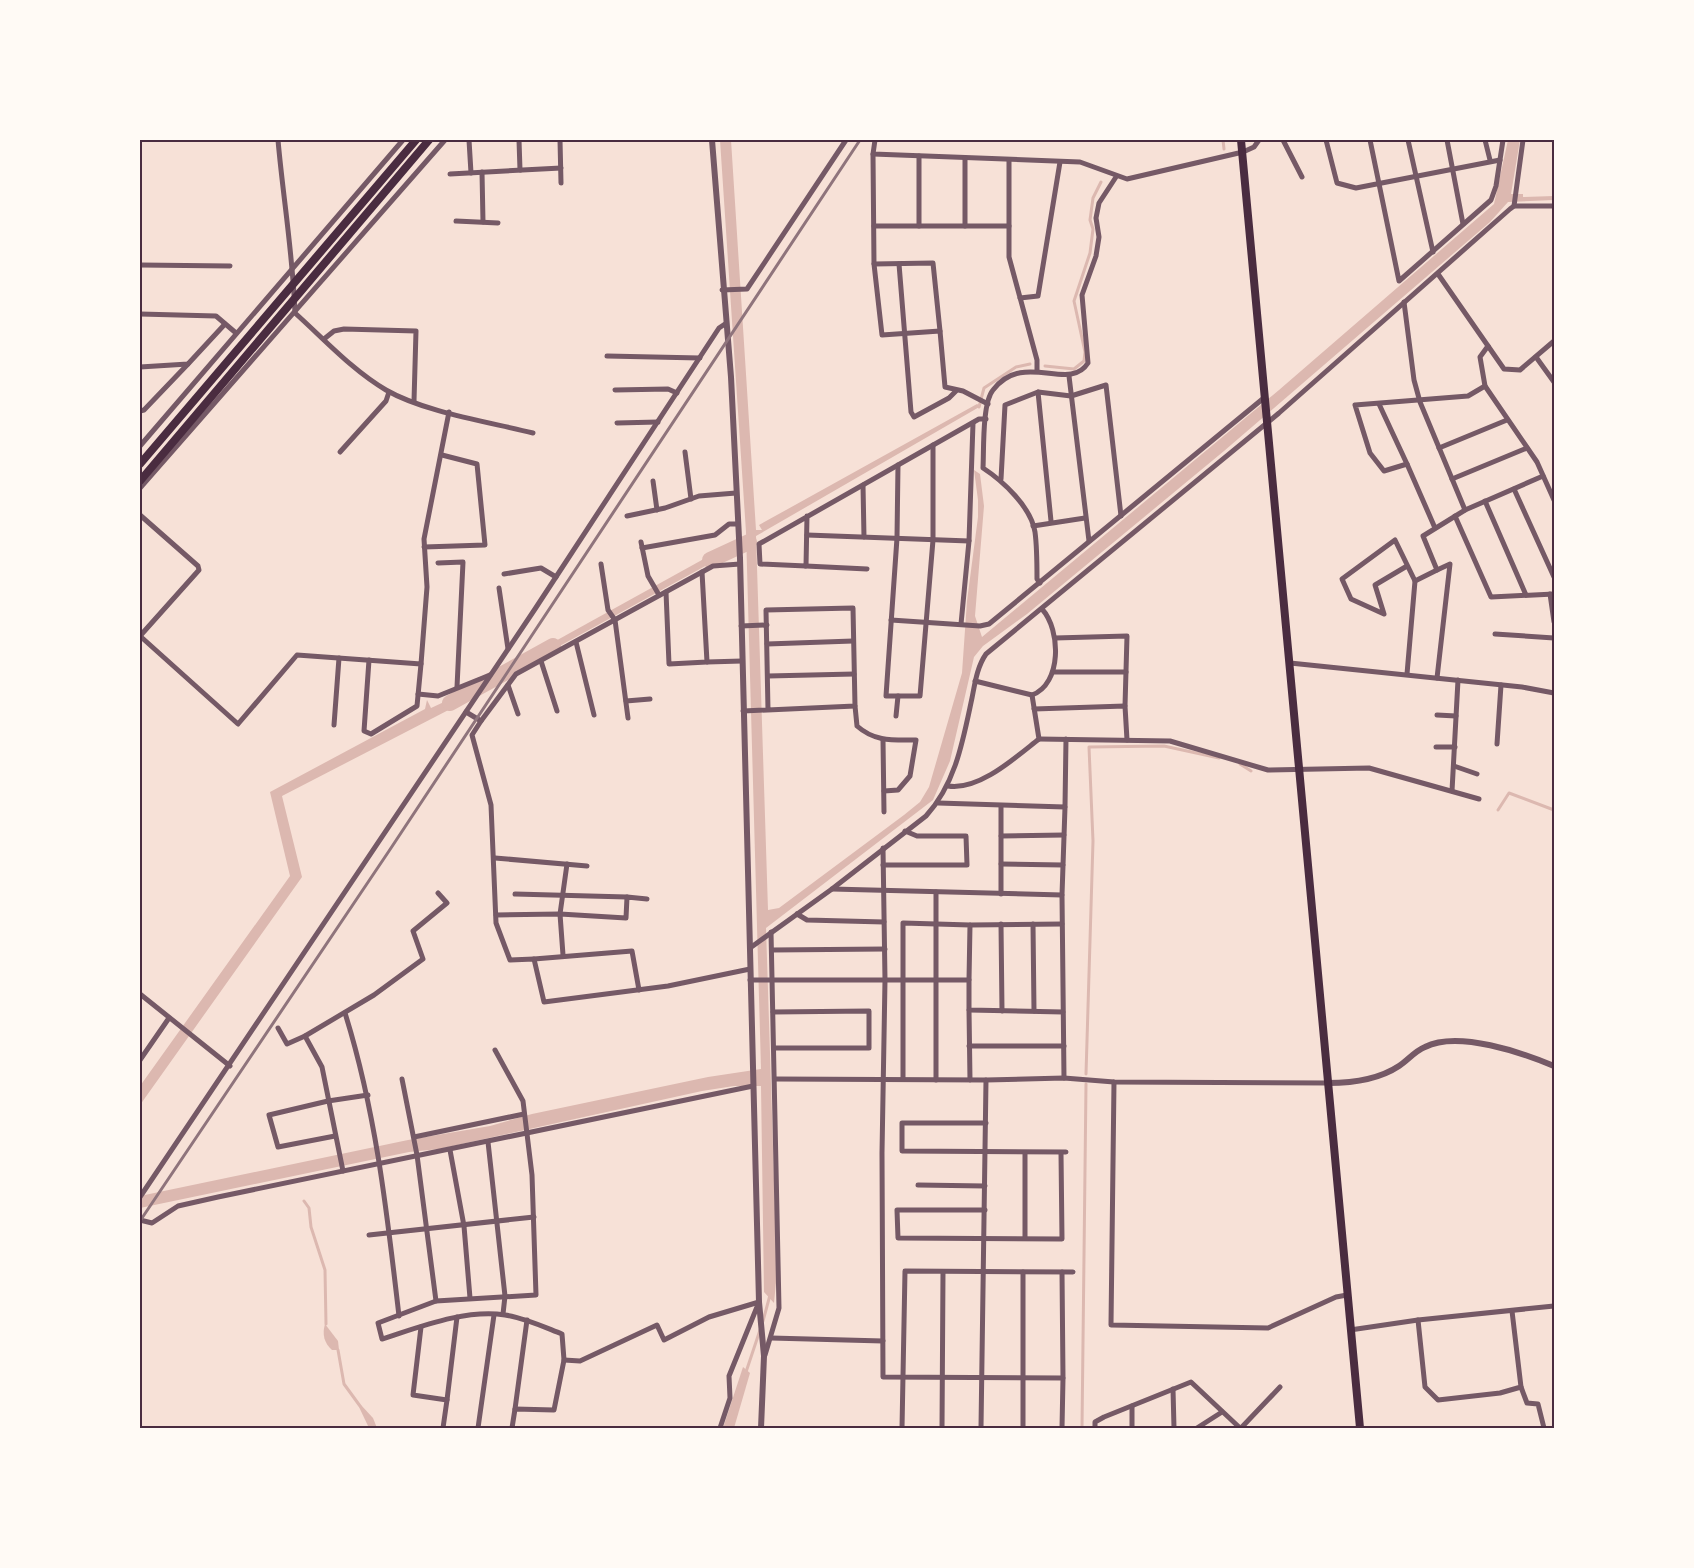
<svg xmlns="http://www.w3.org/2000/svg" width="1694" height="1568" viewBox="0 0 1694 1568" font-family="'DejaVu Sans',sans-serif">
<style>
.water{fill:#dcb8b0}
.lines{fill:none;stroke-linecap:round;stroke-linejoin:round}
.stream{stroke:#dcb8b0;stroke-width:3}
.river{stroke:#dcb8b0;stroke-width:16}
.minor{stroke:#755966;stroke-width:5}
.tertiary{stroke:#755966;stroke-width:6}
.primary{stroke:#4a2c40;stroke-width:8}
.trunk{stroke:#4a2c40;stroke-width:8}
.rail{stroke:#8f747c;stroke-width:3}
.neatline{fill:none;stroke:#4a2c40;stroke-width:2}
</style>
<rect width="100%" height="100%" fill="#f7e1d7"/>
<!-- water -->
<g class="water">
<polygon points="720,140 731,140 756,530 762,530 759,525 977,404 981,406 756,536 768,910 779,908 904,815 920,802 929,787 962,673 967,601 978,517 978,500 974,470 980,474 984,506 975,616 982,637 1279,390 1494,204 1508,140 1520,140 1511,194 1523,194 1523,197 1554,196 1554,200 1508,202 1490,222 1224,451 1027,614 983,646 974,657 950,761 933,800 766,928 777,1272 774,1303 764,1292 761,1086 734,1086 702,1091 439,1149 409,1152 140,1208 140,1196 408,1140 490,1126 532,1114 708,1077 761,1069 746,532"/>
<polygon points="729,545 729,553 536,659 532,654"/>
<polygon points="472,689 464,702 282,796 302,877 140,1105 140,1086 290,876 270,792 425,709 427,700 431,708"/>
<path d="M 325,1324 L 338,1341 L 339,1350 L 332,1350 C 324,1343 322,1334 325,1324 Z"/>
<polygon points="743,1367 750,1373 734,1428 723,1428"/>
<polygon points="361,1405 373,1418 377,1428 369,1428 359,1407"/>
</g>
<g class="lines">
<!-- stream -->
<g class="stream">
<polyline points="1223,140 1224,149"/>
<polyline points="1045,366 1074,369 1084,361 1085,352 1074,301 1090,253 1093,229 1090,220 1093,198 1101,182"/>
<polyline points="979,407 984,388 1016,367 1030,364"/>
<polyline points="1240,764 1251,771"/>
<polyline points="1498,810 1509,793 1554,810"/>
<polyline points="1086,1074 1093,841 1089,747 1164,746 1219,758"/>
<polyline points="304,1201 309,1208 311,1227 325,1270 326,1324"/>
<polyline points="763,1321 770,1295"/>
<polyline points="338,1350 344,1384 360,1406"/>
<polyline points="746,1372 760,1330"/>
<polyline points="1082,1428 1086,1084"/>
</g>
<!-- river -->
<g class="river">
<polyline points="710,560 749,542"/>
<polyline points="450,703 553,646"/>
</g>
<!-- minor -->
<g class="minor">
<path d="M 278,140 C 283,197 293,255 295,313 C 324,339 352,370 386,390 C 424,412 489,422 533,433"/>
<polyline points="469,140 471,173"/>
<polyline points="519,140 520,170"/>
<polyline points="560,140 561,183"/>
<polyline points="875,140 873,154 1080,162 1127,179 1243,152 1254,147 1259,140"/>
<polyline points="1283,140 1302,177"/>
<polyline points="1326,140 1337,183 1356,188 1500,160"/>
<polyline points="1370,140 1399,281 1491,200 1496,186 1503,140"/>
<polyline points="1408,140 1433,252"/>
<polyline points="1447,140 1463,224"/>
<polyline points="1485,140 1490,160"/>
<polyline points="873,154 874,264 882,335 940,331 945,387 963,391 988,404"/>
<polyline points="965,158 965,226"/>
<polyline points="1009,160 1009,257 1037,360 1037,371"/>
<polyline points="482,172 483,222"/>
<polyline points="450,174 561,168"/>
<polyline points="1514,206 1523,140"/>
<polyline points="456,221 498,223"/>
<polyline points="874,226 1009,226"/>
<polyline points="919,226 919,156"/>
<polyline points="874,264 933,263 940,331"/>
<polyline points="899,264 911,412 914,417 949,398 956,391"/>
<polyline points="140,265 230,266"/>
<polyline points="1438,274 1504,369 1520,370 1554,341"/>
<polyline points="722,290 747,289 846,140"/>
<polyline points="1020,298 1038,296 1060,162"/>
<polyline points="1404,302 1414,380 1420,402 1465,510 1543,476"/>
<polyline points="140,314 216,316 236,333"/>
<polyline points="324,339 334,331 344,329 416,331 414,401"/>
<polyline points="1488,346 1480,357 1485,386 1537,462 1554,500"/>
<polyline points="607,356 700,358"/>
<polyline points="1536,357 1554,382"/>
<polyline points="140,367 188,364 225,324"/>
<polyline points="1069,376 1089,541"/>
<polyline points="615,390 668,389 677,393"/>
<polyline points="1038,392 1051,521"/>
<polyline points="1379,404 1407,464"/>
<polyline points="140,411 144,410 188,364"/>
<polyline points="617,423 658,422"/>
<polyline points="140,446 403,140"/>
<polyline points="1439,448 1507,420"/>
<polyline points="340,452 386,401 389,392"/>
<polyline points="685,452 691,499"/>
<polyline points="898,465 897,538 886,696 920,696 933,540 933,445"/>
<polyline points="1001,479 1005,405 1038,392 1071,396 1106,385 1121,516"/>
<polyline points="1452,479 1527,448"/>
<polyline points="653,481 657,510"/>
<polyline points="863,485 864,537"/>
<polyline points="140,488 445,140"/>
<polyline points="1514,489 1554,577"/>
<polyline points="1485,501 1526,595"/>
<polyline points="140,515 198,566 199,570 140,636"/>
<polyline points="627,516 665,508 699,496 736,493"/>
<polyline points="807,516 806,566 760,564 759,544 979,419 986,419"/>
<polyline points="1455,516 1491,597 1554,594"/>
<polyline points="1033,526 1085,518"/>
<polyline points="1435,528 1407,464 1384,471 1370,453 1355,405 1468,396 1485,386"/>
<polyline points="807,535 969,541"/>
<polyline points="641,542 648,576 659,595"/>
<polyline points="424,547 485,545 477,464 442,455"/>
<polyline points="642,548 715,535 729,524 738,524"/>
<polyline points="438,563 463,562 457,687"/>
<polyline points="601,564 608,610 615,620 628,718"/>
<polyline points="806,566 867,569"/>
<polyline points="1407,566 1375,585 1384,614 1351,599 1342,579 1395,540 1415,581"/>
<polyline points="504,574 541,568 556,577"/>
<path d="M 1040,583 L 1037,579 C 1037,564 1037,547 1035,532 C 1031,507 1003,481 983,468 C 984,450 982,403 993,390 C 1024,350 1069,393 1088,363 L 1082,295 L 1096,256 L 1099,237 L 1096,218 L 1099,203 L 1116,177"/>
<polyline points="499,588 508,649"/>
<polyline points="666,592 669,664 707,662 702,572"/>
<polyline points="1550,594 1554,622"/>
<polyline points="891,620 980,626 989,624 1265,397"/>
<polyline points="961,624 969,541 973,423"/>
<polyline points="741,626 767,625"/>
<polyline points="1495,634 1554,638"/>
<polyline points="140,636 238,724 297,655 421,664 427,587 424,539 449,412"/>
<polyline points="1055,638 1127,636 1125,706"/>
<polyline points="576,642 594,715"/>
<polyline points="767,644 853,641"/>
<polyline points="369,660 364,731 371,734 417,706 421,664"/>
<polyline points="541,661 557,711"/>
<polyline points="707,662 742,661"/>
<polyline points="1290,663 1522,687 1554,693"/>
<polyline points="1053,672 1126,672"/>
<polyline points="1407,674 1415,581 1437,570"/>
<polyline points="768,676 854,674"/>
<polyline points="1437,678 1450,564 1437,570 1423,536 1465,510"/>
<path d="M 975,681 L 1032,695 C 1062,684 1061,630 1042,609"/>
<polyline points="508,685 518,714"/>
<polyline points="418,694 438,696 490,675"/>
<polyline points="626,701 650,699"/>
<path d="M 855,706 L 857,726 C 875,742 893,740 916,740 L 910,776 L 898,790 L 884,791"/>
<polyline points="1034,709 1125,706 1127,740"/>
<polyline points="743,711 855,706 853,608 766,610 768,710"/>
<polyline points="466,712 481,721 516,674 713,566 740,564"/>
<polyline points="1437,715 1456,716"/>
<polyline points="896,716 898,696"/>
<polyline points="481,721 472,735 491,805 496,923 510,960 534,959 544,1002 668,986 750,969"/>
<polyline points="334,725 339,658"/>
<polyline points="1039,739 1170,741 1268,770 1369,768 1479,799"/>
<polyline points="883,740 884,812"/>
<polyline points="1497,744 1501,685"/>
<polyline points="1436,747 1455,747"/>
<polyline points="1454,766 1477,774"/>
<path d="M 948,786 C 979,791 1016,757 1039,739 L 1032,695"/>
<polyline points="1452,791 1458,680"/>
<polyline points="938,803 1065,807 1066,739"/>
<polyline points="1001,806 1001,894"/>
<polyline points="1001,836 1064,835"/>
<polyline points="883,848 885,980 882,1153 883,1377 1063,1378 1062,1428"/>
<polyline points="495,858 587,866"/>
<polyline points="1001,864 1063,865"/>
<polyline points="883,865 967,865 966,836 917,836 905,831"/>
<polyline points="832,889 1062,895"/>
<polyline points="936,892 936,1080"/>
<polyline points="515,894 627,897"/>
<polyline points="797,914 807,920 884,922"/>
<polyline points="496,915 560,914 626,918 627,897 647,899"/>
<polyline points="1001,924 1002,1011"/>
<polyline points="1033,924 1034,1011"/>
<polyline points="970,925 1062,924"/>
<path d="M 750,948 L 832,889 L 926,816 C 956,783 963,740 972,698 C 975,683 977,667 986,654 L 1279,413 L 1510,209 L 1514,206 L 1554,206"/>
<polyline points="772,950 885,949"/>
<polyline points="563,955 560,914 567,864"/>
<polyline points="534,959 632,951 639,990"/>
<polyline points="750,980 969,980 969,1010 1063,1012"/>
<polyline points="140,994 230,1066"/>
<polyline points="969,1010 970,1080"/>
<polyline points="773,1012 869,1011 869,1048 775,1048"/>
<path d="M 345,1013 C 376,1112 387,1213 399,1316"/>
<polyline points="278,1028 287,1044 305,1036 322,1067 343,1171"/>
<polyline points="305,1036 374,995 423,959 413,931 447,903 438,893"/>
<polyline points="969,1046 1064,1046"/>
<path d="M 495,1050 L 523,1101 L 532,1175 L 536,1295 L 436,1301 L 378,1323 L 382,1339 C 420,1327 465,1309 505,1315 C 525,1318 544,1327 562,1334 L 564,1360 L 554,1410 L 515,1409 L 512,1428"/>
<polyline points="140,1060 169,1018"/>
<polyline points="1064,1078 1062,895 1065,807"/>
<polyline points="402,1079 417,1155 436,1301"/>
<polyline points="776,1079 986,1080 1064,1078 1114,1082 1328,1083"/>
<polyline points="903,1079 903,923 970,925 969,980"/>
<polyline points="1114,1082 1111,1325 1268,1328 1336,1297 1347,1295"/>
<polyline points="986,1123 902,1123 902,1151 1066,1152"/>
<polyline points="335,1136 278,1147 269,1115 328,1101 368,1095"/>
<polyline points="414,1137 524,1114"/>
<polyline points="488,1142 505,1296 503,1314"/>
<polyline points="450,1150 464,1226 470,1298"/>
<polyline points="1025,1153 1025,1238"/>
<polyline points="918,1185 985,1186"/>
<polyline points="140,1197 535,609 719,328 725,324"/>
<polyline points="985,1210 897,1210 898,1238 1062,1239 1061,1153"/>
<polyline points="140,1220 152,1223 178,1206 218,1197 753,1086"/>
<polyline points="369,1235 534,1217"/>
<polyline points="1062,1272 1063,1378"/>
<polyline points="1418,1320 1425,1387 1438,1400 1500,1393 1521,1387 1512,1311"/>
<polyline points="421,1327 413,1395 447,1400 443,1428"/>
<polyline points="1350,1330 1418,1320 1554,1306"/>
<polyline points="771,1338 883,1341"/>
<polyline points="765,1355 779,1308 771,932"/>
<polyline points="564,1360 580,1361 657,1325 664,1340 709,1317 759,1302"/>
<polyline points="1521,1387 1527,1403 1538,1404 1544,1428"/>
<polyline points="1173,1389 1174,1428"/>
<polyline points="447,1400 457,1317"/>
<polyline points="515,1409 527,1320"/>
<polyline points="478,1428 494,1315"/>
<polyline points="720,1428 730,1398 729,1376 759,1302"/>
<polyline points="902,1428 905,1271 1073,1272"/>
<polyline points="942,1428 943,1272"/>
<polyline points="981,1428 986,1080"/>
<polyline points="1023,1428 1023,1272"/>
<polyline points="1095,1428 1095,1422 1104,1417 1191,1382 1240,1428"/>
<polyline points="1132,1428 1132,1406"/>
<polyline points="1197,1428 1222,1412"/>
<polyline points="1241,1428 1280,1387"/>
</g>
<!-- tertiary -->
<g class="tertiary">
<polyline points="712,140 731,377 740,558 759,1302 764,1356 761,1428"/>
<path d="M 1328,1083 C 1352,1083 1378,1080 1399,1066 C 1408,1060 1415,1051 1425,1047 C 1458,1030 1523,1053 1554,1066"/>
</g>
<!-- primary -->
<g class="primary">
<polyline points="140,464 416,140"/>
<polyline points="140,481 429,140"/>
</g>
<!-- trunk -->
<polyline class="trunk" points="1241,140 1360,1428"/>
<!-- rail -->
<polyline class="rail" points="140,1221 389,851 860,140"/>
</g>
<!-- border -->
<rect width="1694" height="1568" fill="none" stroke="#fffaf5" stroke-width="282"/>
<rect x="141" y="141" width="1412" height="1286" class="neatline"/>
</svg>
